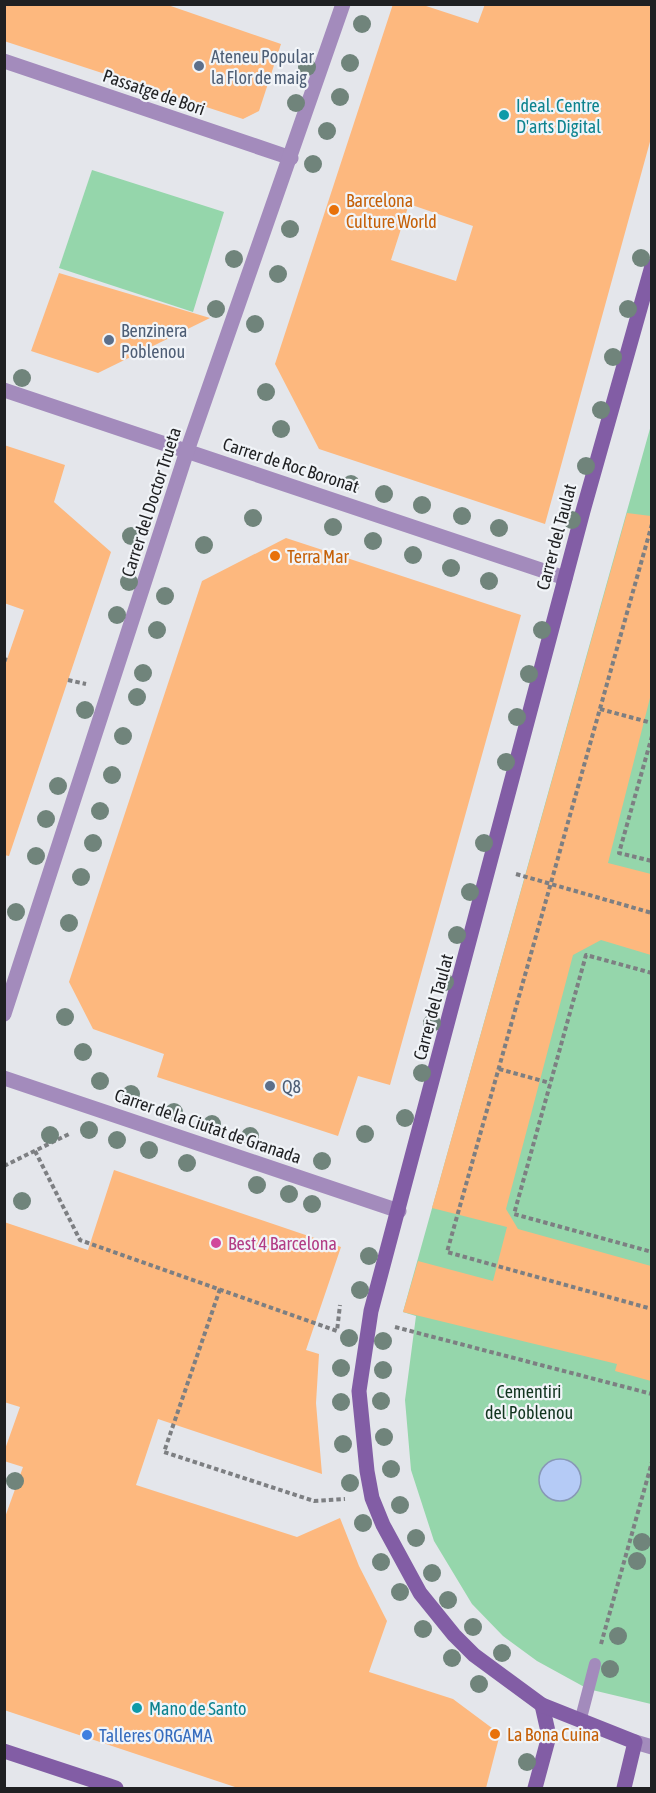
<svg xmlns="http://www.w3.org/2000/svg" width="656" height="1793" viewBox="0 0 656 1793" font-family="'Asap Condensed',sans-serif">
<style>
.green{fill:#95d6ab}
.water{fill:#b5cbf6;stroke:#8898b6;stroke-width:1.5}
.building{fill:#fdb87e;fill-rule:evenodd}
.lines{fill:none;stroke-linecap:round;stroke-linejoin:round}
.path{stroke:#7d7f82;stroke-width:4;stroke-dasharray:4.5 3;stroke-linecap:butt}
.lane{stroke:#a38bbc;stroke-width:12}
.street{stroke:#a38bbc;stroke-width:15}
.secondary{stroke:#825da5;stroke-width:15}
.tree{fill:#70847b}
.service-dot{fill:#5c6f8a;stroke:#f1f4f8;stroke-width:2}
.culture-dot{fill:#0f9aa8;stroke:#f1f4f8;stroke-width:2}
.food-dot{fill:#e8710a;stroke:#f1f4f8;stroke-width:2}
.hotel-dot{fill:#d1479c;stroke:#f1f4f8;stroke-width:2}
.shop-dot{fill:#3f7fe0;stroke:#f1f4f8;stroke-width:2}
.labels{text-anchor:middle;dominant-baseline:central;stroke-width:4.5;stroke-linejoin:round;paint-order:stroke}
.service-label{font-size:18px;fill:#4e5e75;stroke:#f1f4f8;text-anchor:start}
.street-label{font-size:18px;fill:#1f2022;stroke:#f1f4f8}
.culture-label{font-size:18px;fill:#0d838f;stroke:#f1f4f8;text-anchor:start}
.food-label{font-size:18px;fill:#c56008;stroke:#f1f4f8;text-anchor:start}
.hotel-label{font-size:18px;fill:#b23c85;stroke:#f1f4f8;text-anchor:start}
.park-label{font-size:18px;fill:#11341f;stroke:#f1f4f8}
.shop-label{font-size:18px;fill:#366cbe;stroke:#f1f4f8;text-anchor:start}
</style>
<rect width="100%" height="100%" fill="#e4e6eb"/>
<!-- green -->
<g class="green">
<polygon points="92,170 224,212 193,312 59,268"/>
<polygon points="651,425 651,1704 588,1689 537,1661 503,1636 472,1604 434,1541 411,1470 405,1400 416,1316 403,1312"/>
</g>
<!-- water -->
<circle class="water" cx="560" cy="1480" r="21"/>
<!-- building -->
<g class="building">
<polygon points="4,4 165,4 281,44 259,111 243,119 4,41"/>
<path d="M 393,4 L 420,4 L 478,23 L 485,4 L 651,4 L 651,138 L 545,524 L 319,449 L 275,364 ZM 409,204 L 473,226 L 456,281 L 391,260 Z"/>
<polygon points="59,273 210,318 98,373 31,351"/>
<polygon points="4,445 65,465 54,502 111,552 9,856 4,855 4,668 24,610 4,603"/>
<polygon points="627,513 651,516 651,694 608,863 651,874 651,955 601,940 573,955 506,1209 518,1229 651,1266 651,1381 615,1371 617,1364 403,1312 418,1261 493,1281 507,1227 432,1208"/>
<polygon points="286,538 521,615 390,1085 358,1076 338,1136 157,1077 164,1054 93,1029 69,982 202,581"/>
<polygon points="114,1170 341,1247 306,1350 319,1354 316,1403 322,1474 158,1419 136,1485 297,1537 340,1518 359,1566 387,1621 369,1672 453,1699 500,1734 486,1788 238,1788 4,1710 4,1520 23,1467 4,1461 4,1452 20,1407 4,1402 4,1222 88,1250"/>
</g>
<g class="lines">
<!-- path -->
<g class="path">
<polyline points="652,524 447,1252 652,1309"/>
<polyline points="4,659 7,660"/>
<polyline points="68,680 86,684"/>
<polyline points="600,709 652,723"/>
<polyline points="652,736 619,853 652,861"/>
<polyline points="516,874 652,913"/>
<polyline points="652,973 586,955 514,1214 652,1252"/>
<polyline points="499,1069 550,1083"/>
<polyline points="35,1151 80,1240 337,1331 340,1305"/>
<polyline points="4,1166 71,1133"/>
<polyline points="220,1289 164,1452 314,1501 345,1499"/>
<polyline points="395,1327 652,1394"/>
<polyline points="601,1644 652,1462"/>
</g>
<!-- lane -->
<polyline class="lane" points="581,1718 595,1664"/>
<!-- street -->
<g class="street">
<polyline points="4,61 291,158"/>
<polyline points="4,390 565,578"/>
<polyline points="4,1014 187,451 343,4"/>
<polyline points="4,1078 399,1211"/>
<polyline points="635,1742 652,1747"/>
</g>
<!-- secondary -->
<g class="secondary">
<polyline points="4,1751 116,1788"/>
<polyline points="535,1788 549,1736 542,1705"/>
<polyline points="624,1788 635,1742 542,1705 474,1655 454,1635 420,1593 383,1525 372,1498 367,1471 359,1391 371,1311 583,511 652,266"/>
</g>
</g>
<!-- trees -->
<g class="tree">
<circle cx="362" cy="24" r="9"/>
<circle cx="350" cy="63" r="9"/>
<circle cx="307" cy="67" r="9"/>
<circle cx="340" cy="97" r="9"/>
<circle cx="296" cy="103" r="9"/>
<circle cx="327" cy="131" r="9"/>
<circle cx="313" cy="164" r="9"/>
<circle cx="290" cy="229" r="9"/>
<circle cx="641" cy="258" r="9"/>
<circle cx="234" cy="259" r="9"/>
<circle cx="278" cy="274" r="9"/>
<circle cx="216" cy="309" r="9"/>
<circle cx="628" cy="309" r="9"/>
<circle cx="255" cy="324" r="9"/>
<circle cx="613" cy="357" r="9"/>
<circle cx="22" cy="378" r="9"/>
<circle cx="266" cy="392" r="9"/>
<circle cx="601" cy="410" r="9"/>
<circle cx="281" cy="429" r="9"/>
<circle cx="586" cy="466" r="9"/>
<circle cx="351" cy="484" r="9"/>
<circle cx="384" cy="494" r="9"/>
<circle cx="422" cy="505" r="9"/>
<circle cx="462" cy="516" r="9"/>
<circle cx="253" cy="518" r="9"/>
<circle cx="572" cy="520" r="9"/>
<circle cx="333" cy="527" r="9"/>
<circle cx="499" cy="528" r="9"/>
<circle cx="131" cy="536" r="9"/>
<circle cx="373" cy="541" r="9"/>
<circle cx="204" cy="545" r="9"/>
<circle cx="413" cy="555" r="9"/>
<circle cx="451" cy="568" r="9"/>
<circle cx="489" cy="581" r="9"/>
<circle cx="129" cy="582" r="9"/>
<circle cx="165" cy="596" r="9"/>
<circle cx="117" cy="615" r="9"/>
<circle cx="157" cy="630" r="9"/>
<circle cx="542" cy="630" r="9"/>
<circle cx="143" cy="673" r="9"/>
<circle cx="529" cy="674" r="9"/>
<circle cx="137" cy="697" r="9"/>
<circle cx="85" cy="710" r="9"/>
<circle cx="517" cy="717" r="9"/>
<circle cx="123" cy="736" r="9"/>
<circle cx="506" cy="762" r="9"/>
<circle cx="112" cy="775" r="9"/>
<circle cx="58" cy="786" r="9"/>
<circle cx="100" cy="811" r="9"/>
<circle cx="46" cy="819" r="9"/>
<circle cx="93" cy="843" r="9"/>
<circle cx="484" cy="843" r="9"/>
<circle cx="36" cy="856" r="9"/>
<circle cx="81" cy="877" r="9"/>
<circle cx="470" cy="892" r="9"/>
<circle cx="16" cy="912" r="9"/>
<circle cx="69" cy="923" r="9"/>
<circle cx="457" cy="935" r="9"/>
<circle cx="445" cy="982" r="9"/>
<circle cx="65" cy="1017" r="9"/>
<circle cx="432" cy="1023" r="9"/>
<circle cx="83" cy="1052" r="9"/>
<circle cx="422" cy="1073" r="9"/>
<circle cx="100" cy="1081" r="9"/>
<circle cx="131" cy="1094" r="9"/>
<circle cx="174" cy="1112" r="9"/>
<circle cx="405" cy="1118" r="9"/>
<circle cx="212" cy="1124" r="9"/>
<circle cx="89" cy="1130" r="9"/>
<circle cx="365" cy="1134" r="9"/>
<circle cx="50" cy="1135" r="9"/>
<circle cx="250" cy="1136" r="9"/>
<circle cx="117" cy="1140" r="9"/>
<circle cx="149" cy="1150" r="9"/>
<circle cx="322" cy="1161" r="9"/>
<circle cx="187" cy="1163" r="9"/>
<circle cx="257" cy="1185" r="9"/>
<circle cx="289" cy="1194" r="9"/>
<circle cx="22" cy="1201" r="9"/>
<circle cx="312" cy="1204" r="9"/>
<circle cx="369" cy="1256" r="9"/>
<circle cx="360" cy="1290" r="9"/>
<circle cx="349" cy="1338" r="9"/>
<circle cx="383" cy="1341" r="9"/>
<circle cx="341" cy="1368" r="9"/>
<circle cx="383" cy="1370" r="9"/>
<circle cx="381" cy="1401" r="9"/>
<circle cx="341" cy="1402" r="9"/>
<circle cx="384" cy="1437" r="9"/>
<circle cx="343" cy="1444" r="9"/>
<circle cx="391" cy="1469" r="9"/>
<circle cx="15" cy="1481" r="9"/>
<circle cx="350" cy="1483" r="9"/>
<circle cx="400" cy="1505" r="9"/>
<circle cx="363" cy="1523" r="9"/>
<circle cx="416" cy="1538" r="9"/>
<circle cx="642" cy="1542" r="9"/>
<circle cx="637" cy="1561" r="9"/>
<circle cx="381" cy="1562" r="9"/>
<circle cx="432" cy="1573" r="9"/>
<circle cx="400" cy="1592" r="9"/>
<circle cx="448" cy="1600" r="9"/>
<circle cx="473" cy="1627" r="9"/>
<circle cx="423" cy="1629" r="9"/>
<circle cx="618" cy="1636" r="9"/>
<circle cx="502" cy="1653" r="9"/>
<circle cx="452" cy="1658" r="9"/>
<circle cx="610" cy="1669" r="9"/>
<circle cx="479" cy="1684" r="9"/>
<circle cx="527" cy="1762" r="9"/>
</g>
<!-- markers -->
<g class="service-dot">
<circle cx="199" cy="66" r="6"/>
<circle cx="109" cy="340" r="6"/>
<circle cx="270" cy="1086" r="6"/>
</g>
<g class="culture-dot">
<circle cx="504" cy="115" r="6"/>
<circle cx="137" cy="1708" r="6"/>
</g>
<g class="food-dot">
<circle cx="334" cy="210" r="6"/>
<circle cx="275" cy="556" r="6"/>
<circle cx="495" cy="1734" r="6"/>
</g>
<circle class="hotel-dot" cx="216" cy="1243" r="6"/>
<circle class="shop-dot" cx="87" cy="1735" r="6"/>
<g class="labels">
<!-- service labels -->
<g class="service-label">
<text x="211" y="56">Ateneu Popular<tspan x="211" dy="21">la Flor de maig</tspan></text>
<text x="121" y="330">Benzinera<tspan x="121" dy="21">Poblenou</tspan></text>
<text x="282" y="1086">Q8</text>
</g>
<!-- street labels -->
<g class="street-label">
<text transform="translate(154 92) rotate(19)">Passatge de Bori</text>
<text transform="translate(291 465) rotate(18)">Carrer de Roc Boronat</text>
<text transform="translate(151 502) rotate(-72)">Carrer del Doctor Trueta</text>
<text transform="translate(556 537) rotate(-75)">Carrer del Taulat</text>
<text transform="translate(433 1007) rotate(-75)">Carrer del Taulat</text>
<text transform="translate(208 1126) rotate(19)">Carrer de la Ciutat de Granada</text>
</g>
<!-- culture labels -->
<g class="culture-label">
<text x="516" y="105">Ideal. Centre<tspan x="516" dy="21">D'arts Digital</tspan></text>
<text x="149" y="1708">Mano de Santo</text>
</g>
<!-- food labels -->
<g class="food-label">
<text x="346" y="200">Barcelona<tspan x="346" dy="21">Culture World</tspan></text>
<text x="287" y="556">Terra Mar</text>
<text x="507" y="1734">La Bona Cuina</text>
</g>
<!-- hotel labels -->
<g class="hotel-label">
<text x="228" y="1243">Best 4 Barcelona</text>
</g>
<!-- park labels -->
<g class="park-label">
<text x="529" y="1391">Cementiri<tspan x="529" dy="21">del Poblenou</tspan></text>
</g>
<!-- shop labels -->
<g class="shop-label">
<text x="99" y="1735">Talleres ORGAMA</text>
</g>
</g>
<!-- border -->
<rect width="656" height="1793" fill="none" stroke="#1f2022" stroke-width="12"/>
</svg>
